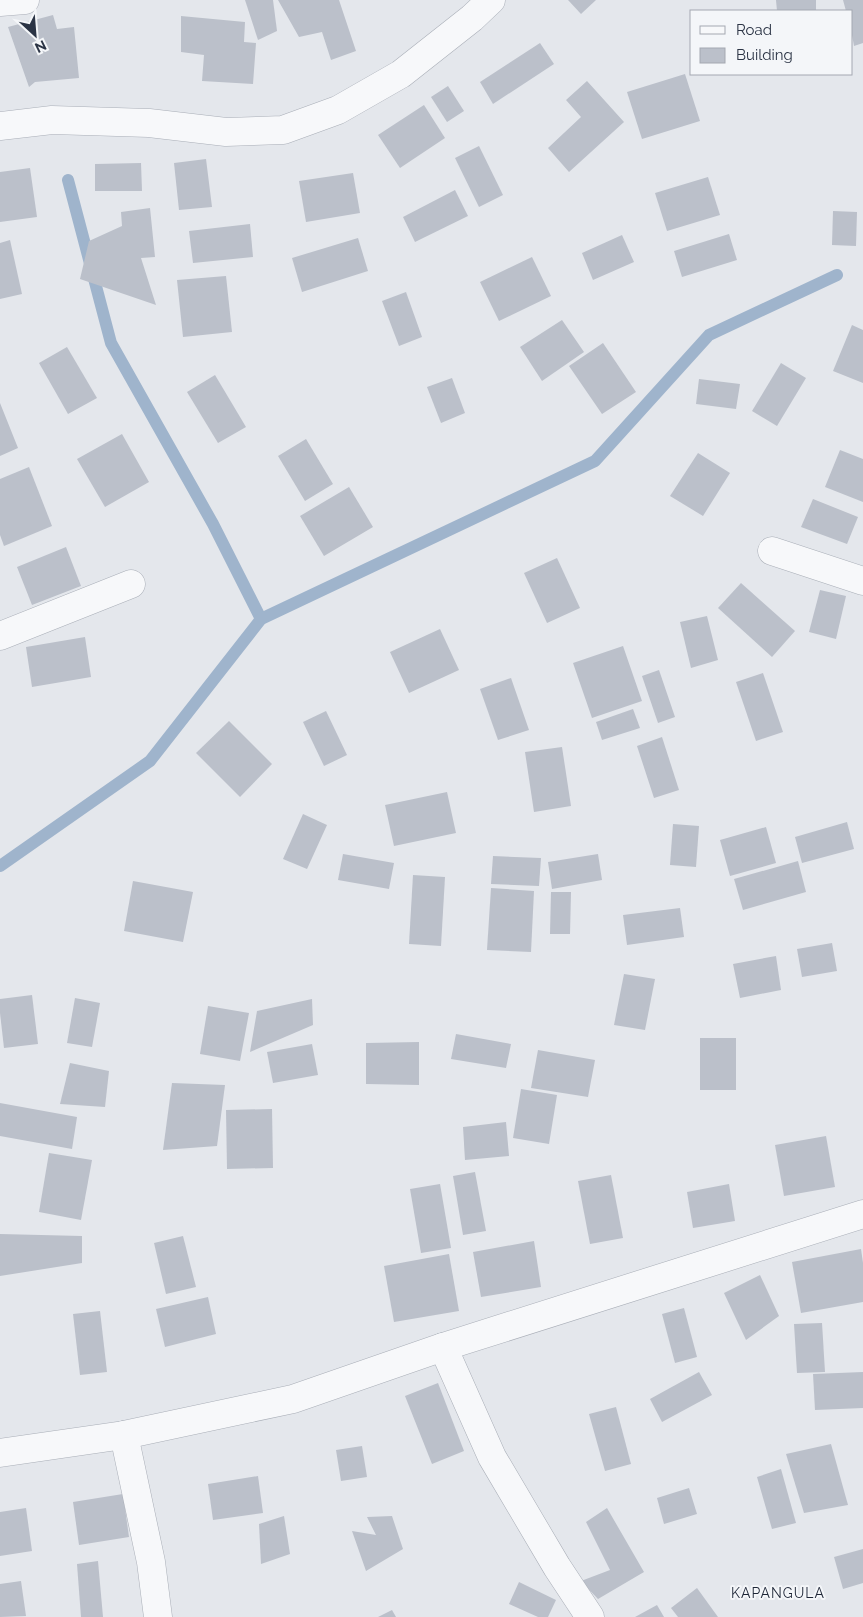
<svg xmlns="http://www.w3.org/2000/svg" width="863" height="1617" viewBox="0 0 863 1617" font-family="Raleway,sans-serif">
<style>
.lines{fill:none;stroke-linecap:round;stroke-linejoin:round}
.stream{stroke:#9fb4cc;stroke-width:12}
.building{fill:#bbc0ca}
.minor-casing{stroke:#a9aeb7;stroke-width:29}
.minor{stroke:#f7f8fa;stroke-width:28}
.labels{text-anchor:middle;dominant-baseline:central;stroke-width:4;stroke-linejoin:round;paint-order:stroke}
.neighbourhood-label{font-size:14px;letter-spacing:1px;fill:#1d2536;stroke:#f4f6f9}
</style>
<rect width="100%" height="100%" fill="#e4e7ec"/>
<g class="lines">
<!-- stream -->
<g class="stream">
<polyline points="68,180 111,343 213,524 261,619"/>
<polyline points="0,866 150,761 261,619 595,461 709,335 837,275"/>
</g>
</g>
<!-- building -->
<g class="building">
<polygon points="245,0 273,0 277,31 258,40"/>
<polygon points="278,0 339,0 356,51 331,60 322,32 299,37"/>
<polygon points="568,0 596,0 581,14"/>
<polygon points="776,0 816,0 816,11 777,11"/>
<polygon points="843,0 863,0 863,43 854,46 852,35 852,11 846,11"/>
<polygon points="53,15 57,29 74,27 79,78 35,82 29,87 8,27"/>
<polygon points="181,16 245,22 244,42 256,43 253,84 202,81 204,55 181,52"/>
<polygon points="540,43 554,64 493,104 480,82"/>
<polygon points="685,74 700,121 642,139 627,92"/>
<polygon points="587,81 624,122 569,172 548,148 581,117 566,100"/>
<polygon points="448,86 464,111 447,122 431,97"/>
<polygon points="424,105 445,138 400,168 378,135"/>
<polygon points="479,146 503,195 479,207 455,158"/>
<polygon points="206,159 212,207 179,210 174,163"/>
<polygon points="141,163 142,191 95,191 95,164"/>
<polygon points="30,168 37,217 0,222 0,172"/>
<polygon points="353,173 360,213 306,222 299,181"/>
<polygon points="708,177 720,215 667,231 655,193"/>
<polygon points="455,190 468,216 415,242 403,217"/>
<polygon points="150,208 155,257 141,258 156,305 80,279 89,241 122,226 121,212"/>
<polygon points="833,211 857,212 856,246 832,245"/>
<polygon points="250,224 253,257 193,263 189,231"/>
<polygon points="729,234 737,260 682,277 674,251"/>
<polygon points="622,235 634,262 593,280 582,253"/>
<polygon points="358,238 368,271 302,292 292,258"/>
<polygon points="10,240 22,294 0,299 0,243"/>
<polygon points="532,257 551,296 499,321 480,282"/>
<polygon points="226,276 232,332 183,337 177,280"/>
<polygon points="406,292 422,337 399,346 382,301"/>
<polygon points="562,320 584,352 542,381 520,347"/>
<polygon points="852,325 863,330 863,383 833,371"/>
<polygon points="603,343 636,392 602,414 569,366"/>
<polygon points="67,347 97,398 68,414 39,363"/>
<polygon points="781,363 806,378 777,426 752,411"/>
<polygon points="215,375 246,427 218,443 187,392"/>
<polygon points="452,378 465,413 441,423 427,387"/>
<polygon points="699,379 740,384 736,409 696,404"/>
<polygon points="0,403 18,448 0,456"/>
<polygon points="122,434 149,482 105,507 77,459"/>
<polygon points="306,439 333,484 305,501 278,456"/>
<polygon points="840,450 863,459 863,502 825,487"/>
<polygon points="698,453 730,473 703,516 670,496"/>
<polygon points="29,467 52,526 4,546 0,535 0,479"/>
<polygon points="349,487 373,527 324,556 300,516"/>
<polygon points="813,499 858,517 847,544 801,527"/>
<polygon points="66,547 81,586 32,605 17,567"/>
<polygon points="557,558 580,608 547,623 524,573"/>
<polygon points="741,583 795,631 772,657 718,608"/>
<polygon points="820,590 846,596 836,639 809,632"/>
<polygon points="707,616 718,660 691,668 680,622"/>
<polygon points="440,629 459,670 409,693 390,652"/>
<polygon points="85,637 91,677 32,687 26,647"/>
<polygon points="623,646 642,701 592,718 573,663"/>
<polygon points="659,670 675,717 658,723 642,676"/>
<polygon points="763,673 783,732 756,741 736,682"/>
<polygon points="511,678 529,730 498,740 480,689"/>
<polygon points="633,709 640,728 602,740 596,722"/>
<polygon points="326,711 347,755 324,766 303,722"/>
<polygon points="229,721 272,764 240,797 196,753"/>
<polygon points="662,737 679,790 654,798 637,746"/>
<polygon points="562,747 571,806 534,812 525,752"/>
<polygon points="447,792 456,833 394,846 385,805"/>
<polygon points="303,814 327,825 307,869 283,859"/>
<polygon points="847,822 854,849 802,863 795,837"/>
<polygon points="673,824 699,826 696,867 670,865"/>
<polygon points="766,827 776,863 730,876 720,840"/>
<polygon points="343,854 394,863 389,889 338,880"/>
<polygon points="598,854 602,880 552,889 548,862"/>
<polygon points="493,856 541,858 539,886 491,884"/>
<polygon points="798,861 806,892 743,910 734,879"/>
<polygon points="413,875 445,877 441,946 409,944"/>
<polygon points="133,881 193,892 183,942 124,931"/>
<polygon points="491,888 534,891 531,952 487,950"/>
<polygon points="551,892 571,892 570,934 550,934"/>
<polygon points="680,908 684,937 627,945 623,915"/>
<polygon points="832,943 837,971 802,977 797,949"/>
<polygon points="776,956 781,990 740,998 733,964"/>
<polygon points="624,974 655,979 645,1030 614,1025"/>
<polygon points="32,995 38,1044 4,1048 0,1013 0,999"/>
<polygon points="75,998 100,1003 92,1047 67,1043"/>
<polygon points="312,999 313,1025 250,1052 257,1011"/>
<polygon points="208,1006 249,1013 240,1061 200,1054"/>
<polygon points="456,1034 511,1044 506,1068 451,1059"/>
<rect x="700" y="1038" width="36" height="52"/>
<polygon points="419,1042 419,1085 366,1084 366,1043"/>
<polygon points="312,1044 318,1075 273,1083 267,1052"/>
<polygon points="538,1050 595,1060 588,1097 531,1088"/>
<polygon points="70,1063 109,1071 105,1107 60,1104"/>
<polygon points="172,1083 225,1085 217,1146 163,1150"/>
<polygon points="521,1089 557,1095 549,1144 513,1138"/>
<polygon points="0,1103 77,1117 72,1149 0,1136"/>
<polygon points="272,1109 273,1168 227,1169 226,1110"/>
<polygon points="506,1122 509,1156 465,1160 463,1127"/>
<polygon points="826,1136 835,1187 784,1196 775,1145"/>
<polygon points="49,1153 92,1160 81,1220 39,1212"/>
<polygon points="475,1172 486,1231 463,1235 453,1176"/>
<polygon points="611,1175 623,1238 590,1244 578,1181"/>
<polygon points="440,1184 451,1248 421,1253 410,1189"/>
<polygon points="729,1184 735,1221 693,1228 687,1192"/>
<polygon points="0,1234 82,1236 82,1263 0,1276"/>
<polygon points="183,1236 196,1287 166,1294 154,1243"/>
<polygon points="534,1241 541,1287 481,1297 473,1252"/>
<polygon points="861,1249 863,1263 863,1302 801,1313 792,1262"/>
<polygon points="449,1254 459,1311 394,1322 384,1266"/>
<polygon points="760,1275 779,1316 746,1340 724,1293"/>
<polygon points="208,1297 216,1334 165,1347 156,1309"/>
<polygon points="684,1308 697,1357 675,1363 662,1314"/>
<polygon points="100,1311 107,1372 80,1375 73,1314"/>
<polygon points="822,1323 825,1372 797,1373 794,1324"/>
<polygon points="699,1372 712,1395 662,1422 650,1399"/>
<polygon points="863,1372 863,1408 815,1410 813,1374"/>
<polygon points="438,1383 464,1451 432,1464 405,1396"/>
<polygon points="616,1407 631,1464 605,1471 589,1414"/>
<polygon points="831,1444 848,1505 804,1513 786,1454"/>
<polygon points="362,1446 367,1477 341,1481 336,1450"/>
<polygon points="781,1469 796,1523 772,1529 757,1477"/>
<polygon points="258,1476 263,1513 213,1520 208,1484"/>
<polygon points="689,1488 697,1514 664,1524 657,1498"/>
<polygon points="123,1494 129,1537 79,1545 73,1502"/>
<polygon points="26,1508 32,1551 0,1556 0,1512"/>
<polygon points="607,1508 644,1572 598,1599 581,1581 610,1570 586,1522"/>
<polygon points="284,1516 290,1554 261,1564 259,1524"/>
<polygon points="392,1516 403,1549 366,1571 352,1531 376,1535 367,1517"/>
<polygon points="863,1549 863,1583 843,1589 834,1557"/>
<polygon points="98,1561 103,1617 81,1617 77,1564"/>
<polygon points="21,1581 26,1616 0,1617 0,1584"/>
<polygon points="519,1582 556,1600 548,1617 538,1617 509,1604"/>
<polygon points="697,1588 718,1617 678,1617 671,1608"/>
<polygon points="657,1605 664,1617 635,1617"/>
<polygon points="392,1610 396,1617 378,1617"/>
</g>
<g class="lines">
<defs>
<g id="minor">
<polyline points="0,2 25,0"/>
<polyline points="0,126 52,120 149,123 226,132 283,130 338,110 401,74 472,18 491,0"/>
<polyline points="772,551 863,581"/>
<polyline points="0,636 131,584"/>
<polyline points="443,1347 492,1457 557,1567 590,1617"/>
<polyline points="124,1435 151,1562 158,1617"/>
<polyline points="0,1453 124,1435 293,1399 443,1347 863,1214"/>
</g>
</defs>
<!-- minor casing -->
<use href="#minor" class="minor-casing"/>
<!-- minor -->
<use href="#minor" class="minor"/>
</g>
<g class="labels">
<!-- neighbourhood labels -->
<g class="neighbourhood-label">
<text x="778" y="1593">KAPANGULA</text>
</g>
</g>
<!-- legend -->
<rect x="690" y="10" width="162" height="65" fill="#f4f6f9" stroke="#a4a8b1"/>
<rect x="700" y="26" width="25" height="8" fill="#f7f8fa" stroke="#a4a8b1"/>
<text x="736" y="35" font-size="15" fill="#2b3445">Road</text>
<rect x="700" y="48" width="25" height="15" fill="#bbc0ca" stroke="#a4a8b1"/>
<text x="736" y="60" font-size="15" fill="#2b3445">Building</text>
<!-- north arrow -->
<g transform="translate(35 35) rotate(154)" stroke="#f4f6f9" stroke-width="4" paint-order="stroke">
<path d="M0-4L9 19L0 12L-9 19Z" fill="#2b3445"/>
<text y="-8" font-size="14" font-weight="bold" text-anchor="middle" fill="#2b3445">N</text>
</g>
</svg>
